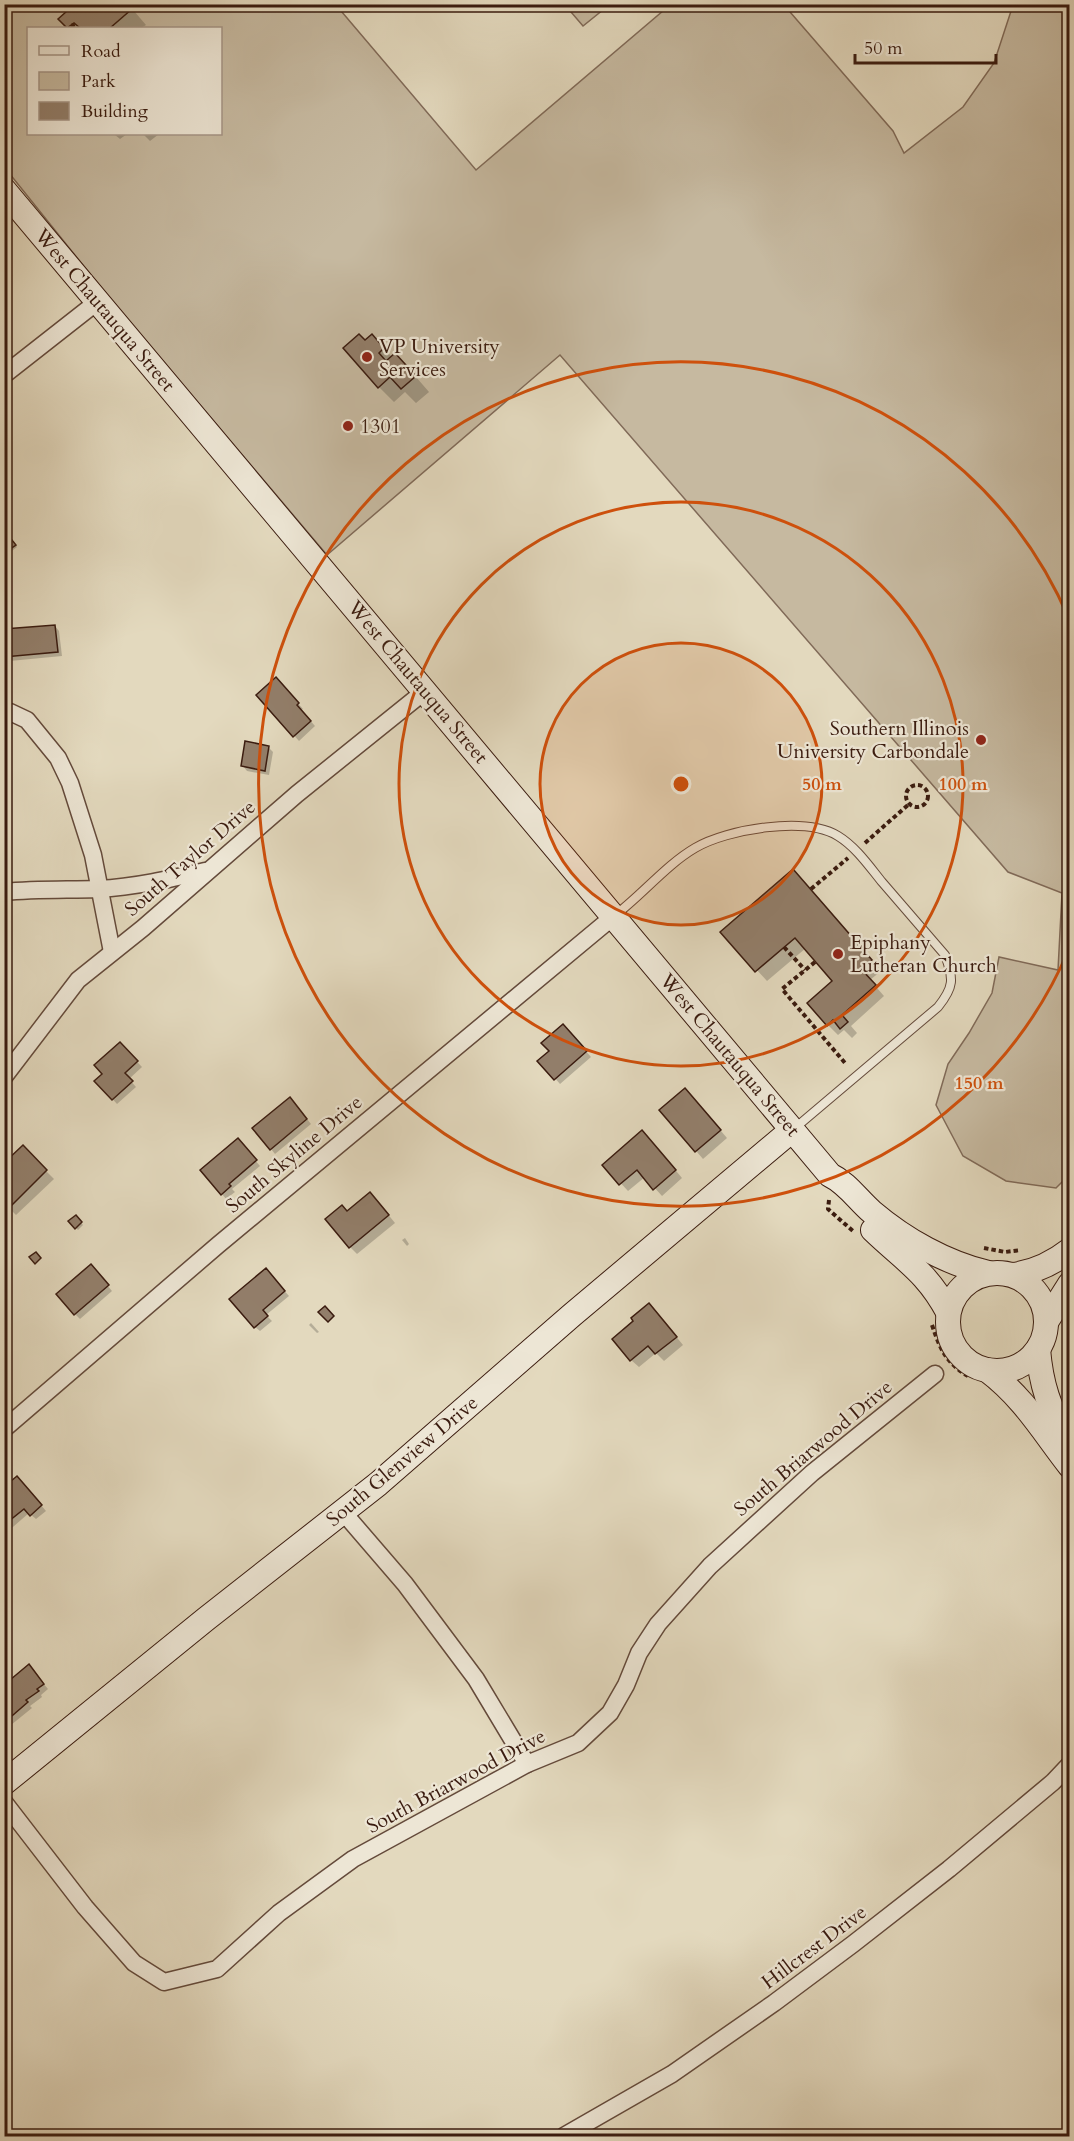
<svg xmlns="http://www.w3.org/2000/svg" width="1074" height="2141" viewBox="0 0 1074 2141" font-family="Cardo,serif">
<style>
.green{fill:#c6b9a0;stroke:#806a58;stroke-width:1.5;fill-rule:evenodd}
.shadow{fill:#0003}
.building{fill:#927e6a;stroke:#3a1b0f;stroke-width:1.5}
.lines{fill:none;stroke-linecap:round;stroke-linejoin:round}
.lane-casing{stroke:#644a3b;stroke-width:10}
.street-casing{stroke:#644a3b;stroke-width:19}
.secondary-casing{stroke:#3a1b0f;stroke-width:26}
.path{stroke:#3a1b0f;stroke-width:4;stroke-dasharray:4.5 3;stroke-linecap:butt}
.lane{stroke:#ede6d5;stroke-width:8}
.street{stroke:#ede6d5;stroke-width:16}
.secondary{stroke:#ede6d5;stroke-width:24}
.ring{fill:none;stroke:#ce500c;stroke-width:3}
.poi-dot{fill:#8f2418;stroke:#ede6d5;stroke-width:2}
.labels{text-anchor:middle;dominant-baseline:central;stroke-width:4.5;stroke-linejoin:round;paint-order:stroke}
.street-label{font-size:20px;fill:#3a1b0f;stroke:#ede6d5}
.poi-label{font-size:20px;fill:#3a1b0f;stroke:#ede6d5;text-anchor:start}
.centre{fill:#ce500c;stroke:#ede6d5;stroke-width:3}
.ring-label{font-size:18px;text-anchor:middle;font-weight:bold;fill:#ce500c;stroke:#ede6d5;stroke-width:4.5;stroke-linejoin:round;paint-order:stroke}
</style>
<rect width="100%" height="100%" fill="#e3d9be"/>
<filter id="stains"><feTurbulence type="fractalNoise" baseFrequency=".00333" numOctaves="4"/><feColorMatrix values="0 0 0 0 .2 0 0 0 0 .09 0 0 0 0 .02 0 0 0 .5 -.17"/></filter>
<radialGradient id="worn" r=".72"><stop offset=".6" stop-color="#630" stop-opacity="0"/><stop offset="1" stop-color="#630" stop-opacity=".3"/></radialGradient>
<!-- green -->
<g class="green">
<path d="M 5,5 L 336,5 L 476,170 L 670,5 L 784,5 L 893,131 L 904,153 L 963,107 L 994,63 L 1013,5 L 1069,5 L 1069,1175 L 1056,1188 L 1006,1181 L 963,1156 L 936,1105 L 948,1064 L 969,1033 L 992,993 L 999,957 L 1058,970 L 1062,893 L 1008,872 L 560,355 L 327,555 L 107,295 L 5,168 ZM 28,28 L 220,28 L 220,134 L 28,134 Z"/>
<polygon points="565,5 609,5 583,26"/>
</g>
<!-- shadow -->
<g class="shadow">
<polygon points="128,4 146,25 141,28 69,28 60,19"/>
<polygon points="114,134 127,134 120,139"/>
<polygon points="143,134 159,134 150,141"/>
<polygon points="372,337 393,358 410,370 429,392 416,403 405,392 394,402 379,387"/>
<polygon points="4,532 17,547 5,556 4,555"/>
<polygon points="55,626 59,631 62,656 10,661 5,656"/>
<polygon points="281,684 303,709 301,710 315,726 299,741 258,695"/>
<polygon points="268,747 273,752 269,775 247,771 243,766"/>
<polygon points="803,881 881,971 870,980 884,996 851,1026 857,1033 852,1038 844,1030 838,1035 828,1025 834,981 806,948 767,981 722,932"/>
<polygon points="567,1030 591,1057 560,1084 540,1061 551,1051"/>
<polygon points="120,1044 142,1067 129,1079 136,1087 117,1104 96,1081 104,1074"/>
<polygon points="692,1097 727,1138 703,1159 661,1110"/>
<polygon points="295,1104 311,1124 275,1154 271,1149"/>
<polygon points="650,1140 682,1178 662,1196 645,1177 628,1191 604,1165"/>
<polygon points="242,1145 260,1166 232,1189 235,1192 226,1199 222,1194"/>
<polygon points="23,1148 54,1179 16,1215 4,1203"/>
<polygon points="378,1202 395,1223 357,1254 350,1247 348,1213"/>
<polygon points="76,1217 83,1225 78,1230 70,1221"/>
<polygon points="405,1238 409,1244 407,1246 402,1240"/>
<polygon points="95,1271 112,1291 80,1319 75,1314"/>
<polygon points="270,1275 289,1296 266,1315 272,1321 260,1331 255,1327"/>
<polygon points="656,1312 683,1345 664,1361 656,1353 639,1367 631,1360"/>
<polygon points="311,1323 319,1332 317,1333 309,1325"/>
<polygon points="22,1483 46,1511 36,1519 29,1513 6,1533 4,1489"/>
<polygon points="33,1671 48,1689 41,1695 42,1697 30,1706 32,1708 11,1725 4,1719 4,1687"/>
</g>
<!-- building -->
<g class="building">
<polygon points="75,4 128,4 132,9 110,28 80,28 74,23 67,28 58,19"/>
<polygon points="359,334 365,340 372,334 384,348 379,353 386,361 395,353 416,376 401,389 390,377 378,388 343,348"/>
<polygon points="4,530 16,545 4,553"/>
<polygon points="55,625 58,652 4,657 4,629"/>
<polygon points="276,677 299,703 297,705 311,721 293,737 256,695"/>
<polygon points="245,741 269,746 265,771 241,766"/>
<polygon points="793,869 872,960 861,969 876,985 842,1015 848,1022 840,1029 833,1020 827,1026 807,1003 832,981 795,938 755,972 720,932"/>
<polygon points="563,1024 587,1051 554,1080 537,1061 549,1051 541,1043"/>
<polygon points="120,1042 138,1061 125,1073 133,1081 112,1100 94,1081 102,1074 94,1065"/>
<polygon points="685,1088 721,1130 695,1152 659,1110"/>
<polygon points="290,1097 307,1119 270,1150 252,1128"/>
<polygon points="642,1130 676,1170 653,1190 637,1170 619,1185 602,1165"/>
<polygon points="238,1138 257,1160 229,1184 231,1186 221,1195 200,1170"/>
<polygon points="23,1145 47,1170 8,1209 4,1205 4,1163"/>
<polygon points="370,1192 389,1215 349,1248 325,1219 342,1205 347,1211"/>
<polygon points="76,1215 82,1222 75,1229 68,1221"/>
<polygon points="36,1252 41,1258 35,1264 29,1257"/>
<polygon points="91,1264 109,1285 74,1315 56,1294"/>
<polygon points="266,1268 285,1291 263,1310 268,1316 254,1328 229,1299"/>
<polygon points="649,1303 677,1337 655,1354 648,1346 630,1361 612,1339 633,1321 631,1318"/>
<polygon points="325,1306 334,1316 328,1322 318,1312"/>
<polygon points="17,1476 42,1505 30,1516 24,1509 4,1525 4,1487"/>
<polygon points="29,1664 44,1684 37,1689 39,1691 26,1700 28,1702 5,1722 4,1685"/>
</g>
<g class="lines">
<defs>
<path id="lane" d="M 614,916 C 642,895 666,865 695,848 C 727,829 805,816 838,836 C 856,847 869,866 882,882 C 903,906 924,931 945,955 C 954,979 954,987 938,1007 L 795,1128"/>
<g id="street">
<polyline points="4,375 97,302"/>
<polyline points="10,712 27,720 58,758 70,783 93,855 112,952"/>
<path d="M 4,892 C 36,889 67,890 98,889 C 135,887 170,879 205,871"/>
<polyline points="4,1077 78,980 143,928 297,794 425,691"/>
<polyline points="4,1429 218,1245 614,916"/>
<polyline points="343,1512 405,1584 476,1679 527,1764"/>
<polyline points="4,1802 85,1907 134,1963 164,1982 217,1969 279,1913 353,1859 527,1764 578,1743 610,1713 626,1685 639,1653 658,1624 710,1566 812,1473 935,1374"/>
<polyline points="564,2136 672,2074 774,2003 853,1944 949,1869 1053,1782 1070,1764"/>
</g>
<g id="secondary">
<path d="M 4,190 L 830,1175 C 847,1183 858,1200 872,1212 C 905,1240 946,1263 988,1273"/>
<path d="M 873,1230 C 904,1260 927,1272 948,1312"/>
<circle cx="997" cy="1322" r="49"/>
<path d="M 1013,1275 C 1035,1272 1052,1264 1070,1250"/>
<polyline points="1046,1322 1070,1284"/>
<path d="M 1038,1349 C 1041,1385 1049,1408 1067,1439"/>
<path d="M 987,1370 C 1024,1398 1042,1430 1070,1466"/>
<polyline points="4,1783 206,1619 378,1484 572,1315 792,1130"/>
</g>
</defs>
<!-- lane casing -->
<use href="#lane" class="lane-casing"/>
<!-- street casing -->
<use href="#street" class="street-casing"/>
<!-- secondary casing -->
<use href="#secondary" class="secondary-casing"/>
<!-- path -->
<g class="path">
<polyline points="72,28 74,23"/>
<circle cx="917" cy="796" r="11"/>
<polyline points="865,843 909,804"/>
<polyline points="811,889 848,858"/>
<polyline points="784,947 805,970"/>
<polyline points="815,962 782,989 845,1063"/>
<polyline points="829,1200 828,1209 854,1232"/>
<polyline points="984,1248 1005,1252 1021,1250"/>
<path d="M 932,1325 C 940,1349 946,1363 968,1376"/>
</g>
<!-- lane -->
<use href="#lane" class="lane"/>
<!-- street -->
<use href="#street" class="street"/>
<!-- secondary -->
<use href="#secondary" class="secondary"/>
</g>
<!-- distance rings -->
<circle cx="681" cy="784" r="141" fill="#ce500c" fill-opacity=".12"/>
<g class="ring">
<circle cx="681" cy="784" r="141"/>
<circle cx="681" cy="784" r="282"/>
<path d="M1069 949A422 422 0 1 1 1069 619"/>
</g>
<!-- markers -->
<g class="poi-dot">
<circle cx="367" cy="357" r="6"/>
<circle cx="348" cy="426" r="6"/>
<circle cx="981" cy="740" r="6"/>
<circle cx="838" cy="954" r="6"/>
</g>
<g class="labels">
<!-- street labels -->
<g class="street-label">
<text transform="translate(105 310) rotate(50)">West Chautauqua Street</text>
<text transform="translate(418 682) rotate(50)">West Chautauqua Street</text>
<text transform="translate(190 858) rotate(-41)">South Taylor Drive</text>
<text transform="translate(730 1055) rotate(50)">West Chautauqua Street</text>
<text transform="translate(294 1154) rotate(-40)">South Skyline Drive</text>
<text transform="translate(813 1448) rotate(-40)">South Briarwood Drive</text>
<text transform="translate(402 1461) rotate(-40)">South Glenview Drive</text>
<text transform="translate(456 1781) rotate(-28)">South Briarwood Drive</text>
<text transform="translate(814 1947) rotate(-37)">Hillcrest Drive</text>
</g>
<!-- poi labels -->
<g class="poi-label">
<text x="379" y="346">VP University<tspan x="379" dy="23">Services</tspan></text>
<text x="360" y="426">1301</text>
<text x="969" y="728" text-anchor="end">Southern Illinois<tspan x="969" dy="23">University Carbondale</tspan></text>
<text x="850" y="942">Epiphany<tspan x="850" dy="23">Lutheran Church</tspan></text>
</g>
</g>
<circle cx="681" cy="784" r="9" class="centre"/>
<g class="ring-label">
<text x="822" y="790">50 m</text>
<text x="963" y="790">100 m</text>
<text x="979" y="1089">150 m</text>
</g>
<!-- margin -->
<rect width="1074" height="2141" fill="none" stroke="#e3d9be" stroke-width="24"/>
<rect x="6" y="6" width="1062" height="2129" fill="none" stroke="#3a1b0f" stroke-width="3"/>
<rect x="12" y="12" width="1050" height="2117" fill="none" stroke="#3a1b0f" stroke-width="1.5"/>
<!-- legend -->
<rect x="27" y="27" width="195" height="108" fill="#ede6d5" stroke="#a59586" stroke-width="1.5"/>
<rect x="39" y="46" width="30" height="9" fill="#ede6d5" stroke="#a59586" stroke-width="1.5"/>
<text x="81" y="57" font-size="18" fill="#3a1b0f">Road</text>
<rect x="39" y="72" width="30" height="18" fill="#c6b9a0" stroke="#a59586" stroke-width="1.5"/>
<text x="81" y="87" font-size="18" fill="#3a1b0f">Park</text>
<rect x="39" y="102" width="30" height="18" fill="#927e6a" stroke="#a59586" stroke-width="1.5"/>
<text x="81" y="117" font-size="18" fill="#3a1b0f">Building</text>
<!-- scale -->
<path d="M855 54v9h141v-9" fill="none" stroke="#3a1b0f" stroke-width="3"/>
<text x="864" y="54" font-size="18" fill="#3a1b0f" stroke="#ede6d5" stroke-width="4.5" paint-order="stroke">50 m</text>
<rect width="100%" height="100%" filter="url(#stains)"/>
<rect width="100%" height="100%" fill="url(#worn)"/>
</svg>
